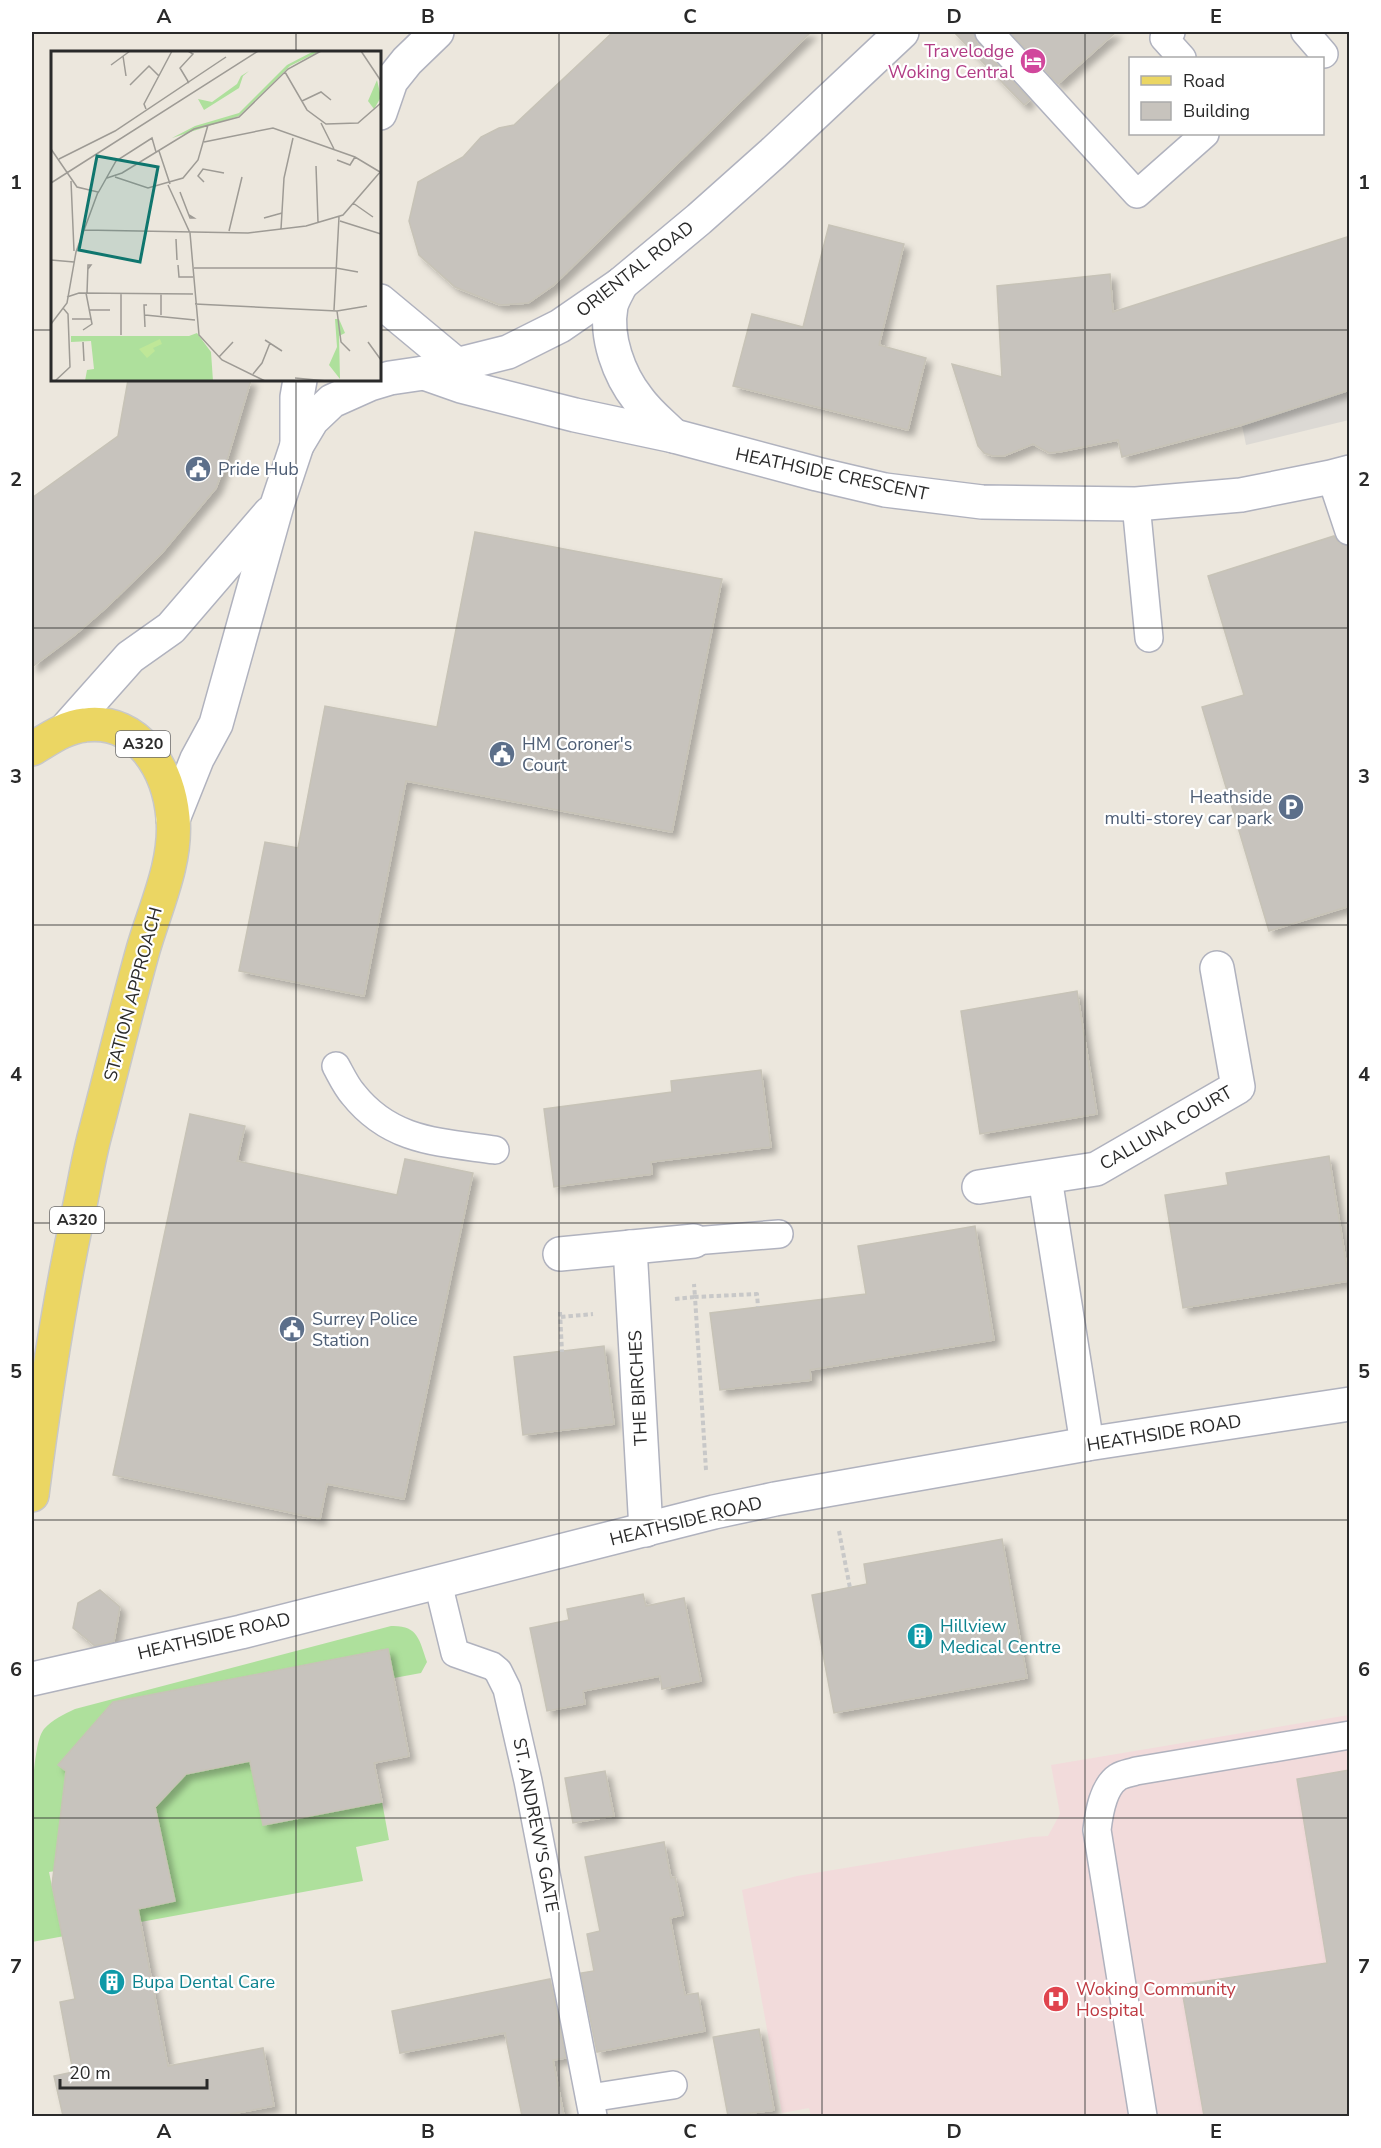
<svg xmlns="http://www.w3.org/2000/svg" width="1381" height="2148" viewBox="0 0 1381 2148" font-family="'Nunito Sans',sans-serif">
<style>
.medical{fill:#f2dbdb}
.garden{fill:#aee09c}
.plaza{fill:#dcd9d4}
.building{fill:#c7c3bd;stroke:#c7c3b7;stroke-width:1.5;filter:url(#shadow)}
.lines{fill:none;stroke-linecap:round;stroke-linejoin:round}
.service-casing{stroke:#b0b2be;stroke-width:30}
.minor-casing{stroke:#b0b2be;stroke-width:36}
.tertiary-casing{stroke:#b0b2be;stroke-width:36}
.primary-casing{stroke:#c8c8c8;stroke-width:36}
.path{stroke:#c8c8c8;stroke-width:4;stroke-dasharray:4.5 3;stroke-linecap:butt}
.service{stroke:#fff;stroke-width:27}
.minor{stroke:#fff;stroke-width:33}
.tertiary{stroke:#fff;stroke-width:33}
.primary{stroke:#ebd663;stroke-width:33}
.grid{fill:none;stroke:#2a2a2a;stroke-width:1.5;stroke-opacity:0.55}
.labels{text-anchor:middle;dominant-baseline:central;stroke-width:4.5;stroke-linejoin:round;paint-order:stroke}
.shield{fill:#fff;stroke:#6a6a6a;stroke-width:1.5}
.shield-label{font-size:16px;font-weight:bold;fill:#2a2a2a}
.hotel-label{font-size:18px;fill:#b23c85;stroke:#fff;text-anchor:end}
.street-label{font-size:18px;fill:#2a2a2a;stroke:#fff}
.service-label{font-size:18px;fill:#4e5e75;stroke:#fff;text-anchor:start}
.culture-label{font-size:18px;fill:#0d838f;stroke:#fff;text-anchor:start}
.health-label{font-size:18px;fill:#be3a42;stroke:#fff;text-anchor:start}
.inset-road{fill:none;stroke:#9e9b95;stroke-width:1.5}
.view{fill:#0f766e;fill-opacity:0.15;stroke:#0f766e;stroke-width:3}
.inset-edge{fill:none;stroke:#2a2a2a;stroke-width:3}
.neatline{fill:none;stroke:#2a2a2a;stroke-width:2}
.grid-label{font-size:20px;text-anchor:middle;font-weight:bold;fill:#2a2a2a}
</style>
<defs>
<filter id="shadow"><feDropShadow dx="5.5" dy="5.5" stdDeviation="3" flood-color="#0004"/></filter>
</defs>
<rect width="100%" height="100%" fill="#ece7dd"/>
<!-- medical -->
<polygon class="medical" points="1349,1715 1349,2116 811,2116 809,2108 782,2113 742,1890 797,1876 1032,1837 1048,1836 1060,1814 1051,1765"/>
<!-- garden -->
<path class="garden" d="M 391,1626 C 418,1625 419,1639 427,1662 L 421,1673 L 394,1678 L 388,1649 L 58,1765 L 66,1771 L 57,1846 L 62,1870 L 49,1872 L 60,1925 L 175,1901 L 159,1824 L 137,1828 L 186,1774 L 250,1761 L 263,1825 L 382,1802 L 389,1840 L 356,1847 L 363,1881 L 32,1942 C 32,1906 26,1751 44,1729 C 52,1720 64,1714 75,1709 Z"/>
<!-- plaza -->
<polygon class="plaza" points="1349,390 1349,420 1246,445 1242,425"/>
<!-- building -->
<g class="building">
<polygon points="613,32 811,32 554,285 528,303 500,305 455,287 419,255 409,221 418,182 463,157 481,137 499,128 514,125"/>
<polygon points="954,32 974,32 977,43 1030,100 1024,105"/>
<polygon points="1010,32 1116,32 1058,84"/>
<polygon points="829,225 904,244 879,345 926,358 908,430 733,386 752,314 803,327"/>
<polygon points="1350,236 1350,390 1242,425 1122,457 1118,440 1059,452 1049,453 1033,444 1004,456 993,456 984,453 978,446 952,364 1002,377 997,286 1110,274 1113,312"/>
<polygon points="128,380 251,380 228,457 216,488 161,554 108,606 76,634 32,667 32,498 118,436"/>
<polygon points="475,532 722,579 672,832 406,781 364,996 239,971 265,842 298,848 325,706 437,727"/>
<polygon points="1334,536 1339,543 1350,546 1350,906 1269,931 1202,707 1244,695 1208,576"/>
<polygon points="1077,991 1097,1114 980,1134 961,1011"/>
<polygon points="761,1070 771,1147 651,1162 652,1174 554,1187 544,1109 672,1092 671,1081"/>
<polygon points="190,1114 245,1126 237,1161 397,1195 405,1159 473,1173 404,1499 327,1484 320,1519 113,1475"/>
<polygon points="1329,1156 1349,1281 1183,1308 1165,1195 1228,1185 1226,1173"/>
<polygon points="975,1226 994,1340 810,1370 811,1380 720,1390 710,1313 866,1294 858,1246"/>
<polygon points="604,1346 614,1424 523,1435 514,1357"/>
<polygon points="1002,1539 1027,1678 834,1713 812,1595 867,1584 864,1564"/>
<polygon points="100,1590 120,1607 114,1641 95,1646 73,1628 78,1603"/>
<polygon points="643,1594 646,1606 684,1598 701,1681 662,1689 660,1676 583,1691 585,1704 547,1711 530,1628 569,1620 567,1609"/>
<polygon points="388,1649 409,1756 374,1763 382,1802 263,1825 250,1761 186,1774 155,1807 175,1901 138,1909 168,2066 263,2048 274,2106 220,2116 63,2116 54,2076 73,2072 60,2002 75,1999 52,1885 66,1771 58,1765 113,1702"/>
<polygon points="1350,1770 1350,2116 1204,2116 1181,1985 1327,1963 1297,1779"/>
<polygon points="605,1771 614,1816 573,1823 565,1778"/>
<polygon points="664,1842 671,1878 675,1877 683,1915 670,1918 685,1995 698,1993 705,2031 597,2052 581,1973 594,1971 587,1934 600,1931 585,1857"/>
<polygon points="550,1979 566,2058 553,2060 564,2116 522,2116 505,2033 400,2053 392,2011"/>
<polygon points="759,2029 774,2110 728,2116 713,2037"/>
</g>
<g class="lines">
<defs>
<g id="service">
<polyline points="989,32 1137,194 1205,134"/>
<polyline points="1171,32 1164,38 1182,58"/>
<polyline points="1305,32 1324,54"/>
<polyline points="1331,477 1349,531"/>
<polyline points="1136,504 1149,638"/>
<path d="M 336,1066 C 341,1075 346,1086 353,1094 C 391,1142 439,1142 495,1150"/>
<polyline points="694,1241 779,1234"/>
<polyline points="438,1583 455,1653 492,1666 498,1671 507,1689 528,1781 593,2116"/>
<polyline points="590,2098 673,2085"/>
<path d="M 1143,2116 L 1097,1830 C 1099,1813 1103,1787 1118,1777 C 1123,1774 1130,1773 1136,1771 L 1350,1735"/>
</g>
<g id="minor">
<polyline points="380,113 391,81 407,61 437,32"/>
<polyline points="380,301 457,365"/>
<polyline points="297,445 297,397 300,380"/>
<polyline points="1045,1178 1087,1444"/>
<polyline points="979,1187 1096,1169 1238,1087 1217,968"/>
<polyline points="630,1247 646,1530"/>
<polyline points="560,1254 694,1241"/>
</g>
<g id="tertiary">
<path d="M 621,284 C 618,291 613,298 611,306 C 605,337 619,375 638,399 C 648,413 662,424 674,436"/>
<polyline points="424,373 461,386 575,415 674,436 817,474 885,490 982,502 1136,504 1241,495 1331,477 1350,472"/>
<polyline points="66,729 130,657 171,628 270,513"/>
<polyline points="173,819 197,759 216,724 277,505 297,445 312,420 332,401 370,384 390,378 424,373 508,352 560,326 621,284 699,219 773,153 902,32"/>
<polyline points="32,1679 241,1632 714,1512 775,1499 1087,1444 1350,1404"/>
</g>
<path id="primary" d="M 32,749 C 49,739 65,727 85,725 C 140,718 169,771 173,818 C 177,863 155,908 143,950 C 126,1011 111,1073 95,1134 C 88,1160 84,1187 78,1214 C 58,1307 44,1401 32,1495"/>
</defs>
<!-- service casing -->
<use href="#service" class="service-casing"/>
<!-- minor casing -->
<use href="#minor" class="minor-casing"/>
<!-- tertiary casing -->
<use href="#tertiary" class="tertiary-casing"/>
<!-- primary casing -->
<use href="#primary" class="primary-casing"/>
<!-- path -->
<g class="path">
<polyline points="675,1299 695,1297 694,1284"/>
<polyline points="560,1312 562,1352"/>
<polyline points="561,1317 593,1314"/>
<polyline points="706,1470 695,1297 757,1294 758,1307"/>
<polyline points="839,1531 850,1588"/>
</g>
<!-- service -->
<use href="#service" class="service"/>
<!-- minor -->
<use href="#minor" class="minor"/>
<!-- tertiary -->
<use href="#tertiary" class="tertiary"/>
<!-- primary -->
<use href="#primary" class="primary"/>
</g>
<!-- grid -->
<path class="grid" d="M 296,32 L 296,52M 559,32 L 559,2116M 822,32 L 822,2116M 1085,32 L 1085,2116M 32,330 L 52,330M 380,330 L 1350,330M 296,380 L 296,2116M 32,628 L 1350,628M 32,925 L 1350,925M 32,1223 L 1350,1223M 32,1520 L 1350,1520M 32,1818 L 1350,1818"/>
<!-- icons -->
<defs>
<symbol id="hotel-disc" viewBox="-11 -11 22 22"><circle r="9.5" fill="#d1479c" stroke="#fff"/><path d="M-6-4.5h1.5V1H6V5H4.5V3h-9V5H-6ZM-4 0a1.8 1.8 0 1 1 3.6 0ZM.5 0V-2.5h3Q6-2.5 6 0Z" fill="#fff"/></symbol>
<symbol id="civic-disc" viewBox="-11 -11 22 22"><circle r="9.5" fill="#5c6f8a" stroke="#fff"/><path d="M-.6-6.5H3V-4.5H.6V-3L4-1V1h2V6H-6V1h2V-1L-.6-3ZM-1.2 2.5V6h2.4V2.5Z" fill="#fff"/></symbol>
<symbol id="parking-disc" viewBox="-11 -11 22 22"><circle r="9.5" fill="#5c6f8a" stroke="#fff"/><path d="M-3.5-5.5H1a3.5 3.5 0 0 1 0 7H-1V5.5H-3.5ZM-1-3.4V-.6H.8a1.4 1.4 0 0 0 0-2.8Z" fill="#fff"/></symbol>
<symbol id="building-disc" viewBox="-11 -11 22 22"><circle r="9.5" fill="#0f9aa8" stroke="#fff"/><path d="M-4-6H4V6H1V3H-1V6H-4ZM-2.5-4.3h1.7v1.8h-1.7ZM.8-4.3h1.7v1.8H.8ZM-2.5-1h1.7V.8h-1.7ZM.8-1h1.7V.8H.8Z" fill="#fff"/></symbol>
<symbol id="hospital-disc" viewBox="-11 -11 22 22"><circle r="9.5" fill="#e0444e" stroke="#fff"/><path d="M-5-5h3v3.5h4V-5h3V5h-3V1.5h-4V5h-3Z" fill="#fff"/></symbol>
</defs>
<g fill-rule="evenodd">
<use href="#hotel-disc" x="1018" y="46" width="30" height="30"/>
<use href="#civic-disc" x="183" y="454" width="30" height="30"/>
<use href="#civic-disc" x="487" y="739" width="30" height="30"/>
<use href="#parking-disc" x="1276" y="792" width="30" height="30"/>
<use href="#civic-disc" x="277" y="1314" width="30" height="30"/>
<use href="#building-disc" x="905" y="1621" width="30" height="30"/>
<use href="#building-disc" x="97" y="1967" width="30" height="30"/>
<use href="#hospital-disc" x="1041" y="1984" width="30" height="30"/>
</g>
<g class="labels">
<!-- shield labels -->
<g class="shield">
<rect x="116" y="731" width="54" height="26" rx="4.5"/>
<rect x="50" y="1207" width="54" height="26" rx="4.5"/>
</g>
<g class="shield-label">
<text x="143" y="744">A320</text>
<text x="77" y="1220">A320</text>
</g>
<!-- hotel labels -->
<g class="hotel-label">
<text x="1014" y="51">Travelodge<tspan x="1014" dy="21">Woking Central</tspan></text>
</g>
<!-- street labels -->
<g class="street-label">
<text transform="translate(635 269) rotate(-38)">ORIENTAL ROAD</text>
<text transform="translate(832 474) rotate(12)">HEATHSIDE CRESCENT</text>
<text transform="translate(133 994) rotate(-75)">STATION APPROACH</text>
<text transform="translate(1166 1128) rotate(-30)">CALLUNA COURT</text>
<text transform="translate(638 1388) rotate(-93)">THE BIRCHES</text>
<text transform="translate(1164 1433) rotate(-9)">HEATHSIDE ROAD</text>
<text transform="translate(686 1521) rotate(-14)">HEATHSIDE ROAD</text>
<text transform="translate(214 1636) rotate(-13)">HEATHSIDE ROAD</text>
<text transform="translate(536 1825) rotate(79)">ST. ANDREW'S GATE</text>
</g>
<!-- service labels -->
<g class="service-label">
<text x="218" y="469">Pride Hub</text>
<text x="522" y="744">HM Coroner's<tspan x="522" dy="21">Court</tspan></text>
<text x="1272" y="797" text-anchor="end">Heathside<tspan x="1272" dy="21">multi-storey car park</tspan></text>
<text x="312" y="1319">Surrey Police<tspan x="312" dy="21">Station</tspan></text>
</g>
<!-- culture labels -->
<g class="culture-label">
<text x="940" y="1626">Hillview<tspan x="940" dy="21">Medical Centre</tspan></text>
<text x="132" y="1982">Bupa Dental Care</text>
</g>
<!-- health labels -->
<g class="health-label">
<text x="1076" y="1989">Woking Community<tspan x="1076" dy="21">Hospital</tspan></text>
</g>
</g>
<!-- overview -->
<g transform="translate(51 51)">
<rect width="330" height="330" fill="#ece7dd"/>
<path d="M 263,0 L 269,0 L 239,15 L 188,65 L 121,87 L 144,75 L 188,62 L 236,14 Z" fill="#aee09c"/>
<path d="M 198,20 L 192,25 L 188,37 L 153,59 L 147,48 L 161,51 L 186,33 L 190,25 ZM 326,29 L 330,46 L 323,58 L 317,50 ZM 284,268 L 288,268 L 294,282 L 288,285 L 289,328 L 278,314 L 286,296 Z" fill="#aee09c"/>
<path d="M 146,282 L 160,301 L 162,330 L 34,330 L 36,319 L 43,318 L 40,290 L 20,291 L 20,285 L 138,285 Z" fill="#aee09c"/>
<path d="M 109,288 L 111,293 L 102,297 L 104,300 L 96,307 L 88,298 Z" fill="#bfe798"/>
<path class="inset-road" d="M 137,0 L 142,3 L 129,17 L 138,32M 310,0 L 330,30M 72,5 L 75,25M 60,14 L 79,0M 234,21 L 256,59 L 275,73 L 307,72 L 330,52M 79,34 L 98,15 L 108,25M 251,50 L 270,41 L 280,49M 95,58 L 93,53 L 121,0M 270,72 L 283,98M 153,91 L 222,77 L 304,106 L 329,121M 0,98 L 26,136 L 47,141 L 25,201 L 16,252 L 0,273M 108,100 L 119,133M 8,108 L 64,80 L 175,6M 286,109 L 299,114 L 304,106M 265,115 L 267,171M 64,126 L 97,137 L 132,127 L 147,109 L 157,74M 56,127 L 71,122 L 143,78 L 188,66 L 237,18 L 270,0M 20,130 L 23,200M 153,131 L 147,125 L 152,118 L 173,122M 0,132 L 207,0M 117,134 L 139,182 L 148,284 L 171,309 L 214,330M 129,141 L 139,167 L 143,167 L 138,164M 47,142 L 65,110 L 101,87 L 105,101M 302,152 L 322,166M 213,167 L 231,162M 289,170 L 330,183M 230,178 L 233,127 L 242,87M 33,179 L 197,182 L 255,175 L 292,164 L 330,120M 178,180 L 191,126M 125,188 L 126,209M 0,209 L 23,211M 127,214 L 128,226 L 142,226M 143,217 L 285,217 L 307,221M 36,242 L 37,214 L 40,214 L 37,218M 16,246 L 28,242 L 142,243M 144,253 L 286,260 L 316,255M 39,259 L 59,259M 283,259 L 288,166M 286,260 L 290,291 L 299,300M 94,264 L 144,269M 110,264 L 110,242M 21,268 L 40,268M 94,276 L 93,254 L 96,254M 32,279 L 41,273 L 35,242M 70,284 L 70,242M 214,289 L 231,300M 32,291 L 33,310M 317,291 L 330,309M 168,306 L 182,291M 202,323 L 211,312 L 219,292M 244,327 L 276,330M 4,330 L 19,316 L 17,263 L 12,257"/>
<path class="view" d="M 46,105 L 107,116 L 89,211 L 28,199 Z"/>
<rect width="330" height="330" class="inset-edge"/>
</g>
<!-- border -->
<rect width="1381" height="2148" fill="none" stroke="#ffffff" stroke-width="66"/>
<!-- legend -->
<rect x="1129" y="57" width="195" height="78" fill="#ffffff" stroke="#aaaaaa" stroke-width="1.5"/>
<rect x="1141" y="76" width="30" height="9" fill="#ebd663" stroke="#aaaaaa" stroke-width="1.5"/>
<text x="1183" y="87" font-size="18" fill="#2a2a2a">Road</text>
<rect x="1141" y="102" width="30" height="18" fill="#c7c3bd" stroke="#aaaaaa" stroke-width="1.5"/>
<text x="1183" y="117" font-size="18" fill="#2a2a2a">Building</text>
<!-- scale -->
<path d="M60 2079v9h147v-9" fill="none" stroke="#2a2a2a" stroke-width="3"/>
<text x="69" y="2079" font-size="18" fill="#2a2a2a" stroke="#ffffff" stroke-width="4.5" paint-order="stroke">20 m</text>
<rect x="33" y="33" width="1315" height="2082" class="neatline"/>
<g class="grid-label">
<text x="164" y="23">A</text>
<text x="428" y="23">B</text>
<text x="690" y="23">C</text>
<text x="954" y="23">D</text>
<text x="1216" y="23">E</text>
<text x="16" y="189">1</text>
<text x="1364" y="189">1</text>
<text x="16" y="486">2</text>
<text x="1364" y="486">2</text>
<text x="16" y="783">3</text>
<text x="1364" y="783">3</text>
<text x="16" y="1081">4</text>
<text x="1364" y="1081">4</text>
<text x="16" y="1378">5</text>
<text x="1364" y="1378">5</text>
<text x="16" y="1676">6</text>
<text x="1364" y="1676">6</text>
<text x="16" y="1973">7</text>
<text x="1364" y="1973">7</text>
<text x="164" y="2138">A</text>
<text x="428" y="2138">B</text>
<text x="690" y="2138">C</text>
<text x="954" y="2138">D</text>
<text x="1216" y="2138">E</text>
</g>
</svg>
